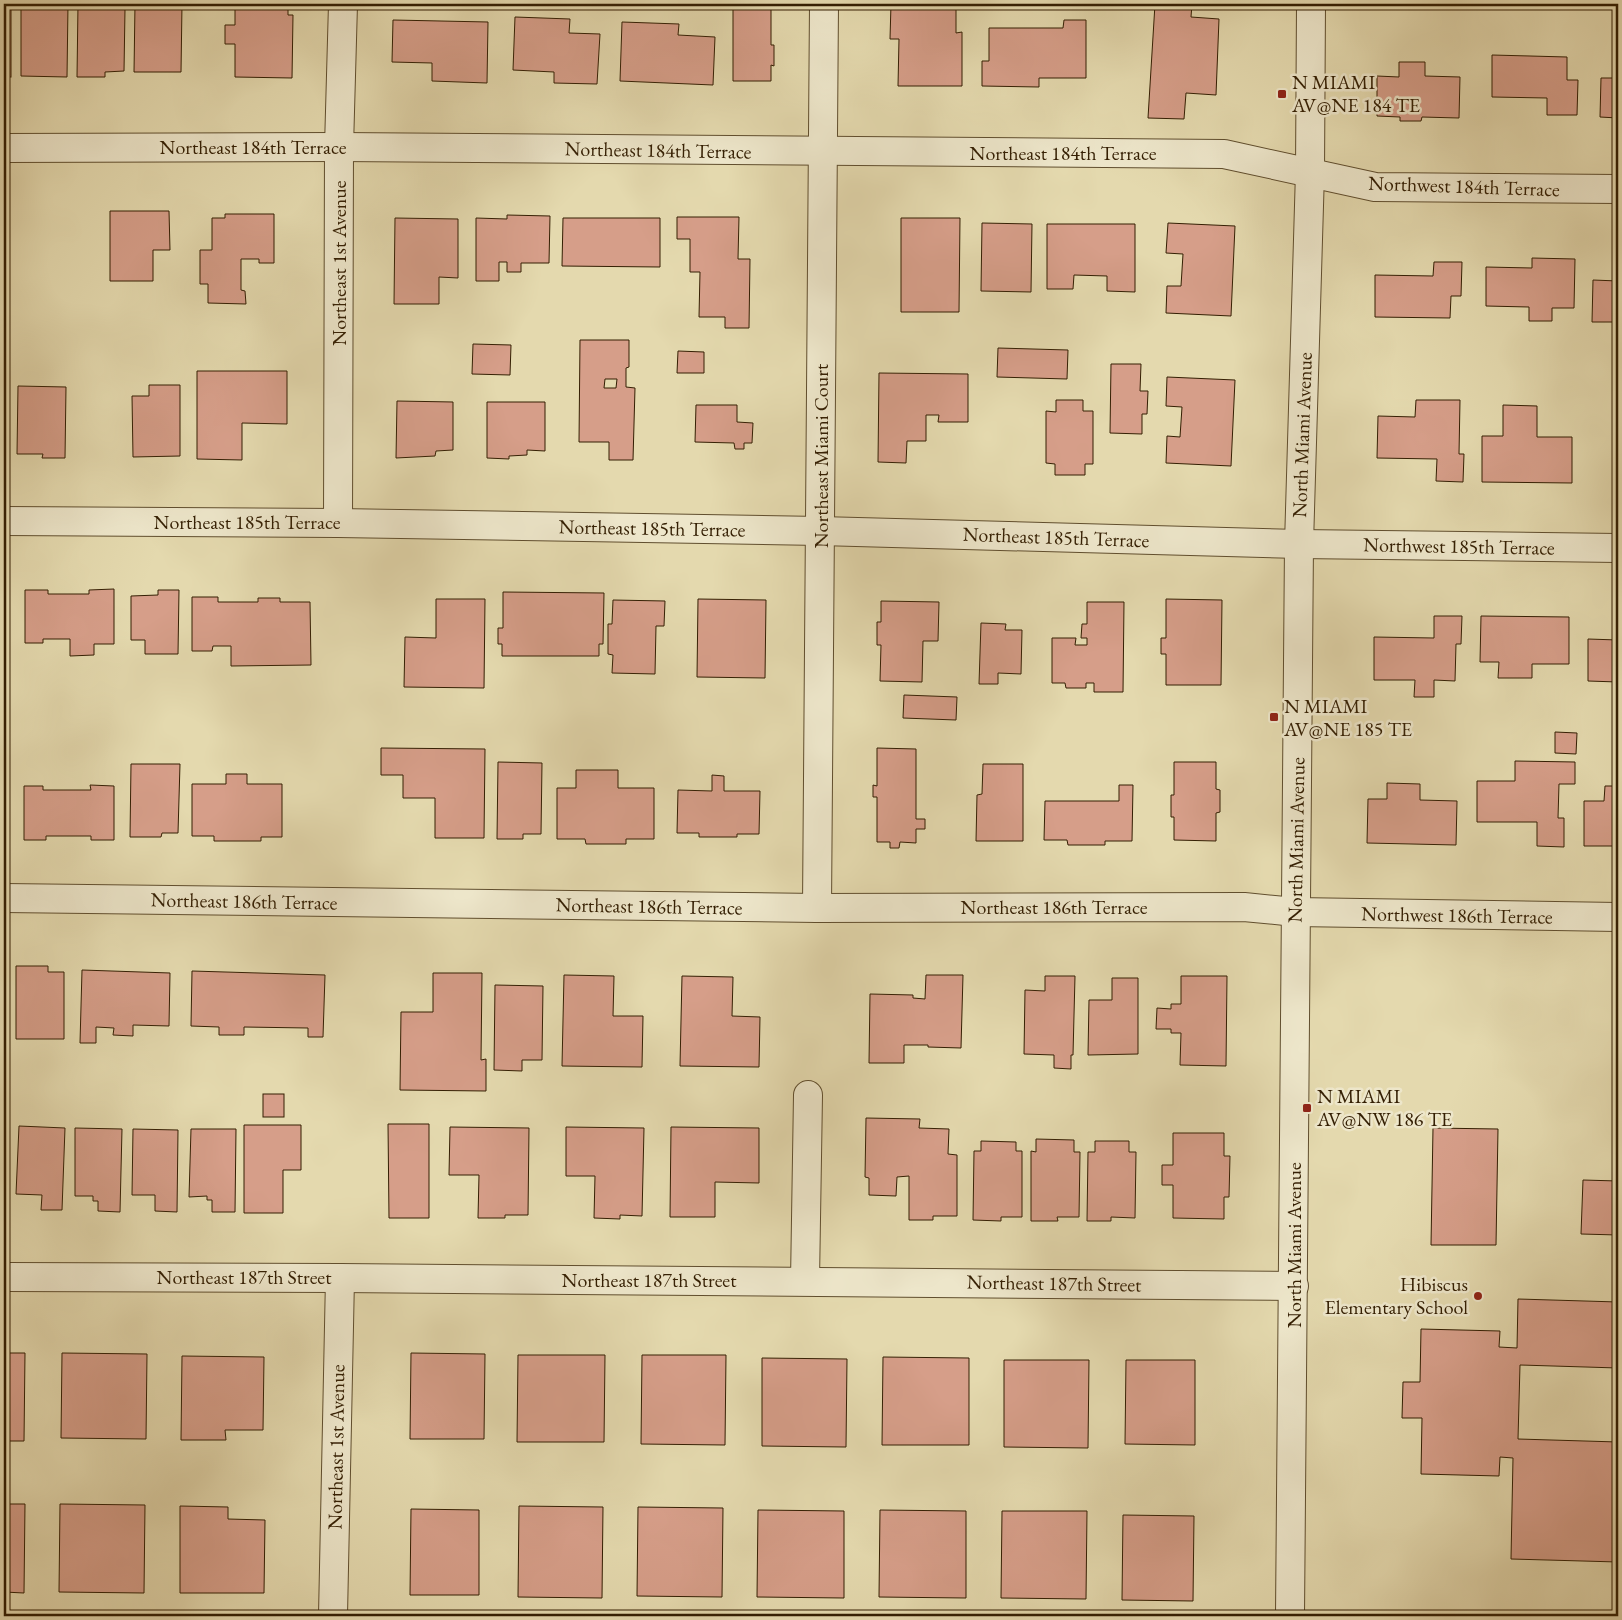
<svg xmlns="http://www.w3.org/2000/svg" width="1622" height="1620" viewBox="0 0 1622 1620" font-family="'EB Garamond',serif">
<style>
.building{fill:#d69e89;stroke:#341f03;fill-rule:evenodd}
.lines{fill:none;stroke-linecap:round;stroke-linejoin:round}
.minor-casing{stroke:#604e2e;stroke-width:30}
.minor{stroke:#ede6ca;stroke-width:28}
.poi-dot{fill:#8f2418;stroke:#ede6ca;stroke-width:2}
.labels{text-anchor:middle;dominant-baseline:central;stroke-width:5;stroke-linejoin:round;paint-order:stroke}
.poi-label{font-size:20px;fill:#341f03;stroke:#ede6ca;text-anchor:start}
.street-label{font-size:20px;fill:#341f03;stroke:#ede6ca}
</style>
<rect width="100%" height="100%" fill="#e4d9ae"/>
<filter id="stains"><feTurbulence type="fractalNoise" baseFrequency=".004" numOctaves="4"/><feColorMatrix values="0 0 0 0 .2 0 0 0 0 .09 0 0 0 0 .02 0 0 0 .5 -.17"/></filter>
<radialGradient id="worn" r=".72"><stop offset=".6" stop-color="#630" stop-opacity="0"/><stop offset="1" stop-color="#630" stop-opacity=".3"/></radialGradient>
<!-- building -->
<g class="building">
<rect x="4" y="4" width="7" height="73"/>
<polygon points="21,4 68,4 67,77 21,76"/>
<polygon points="78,4 105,4 105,9 125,9 124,71 105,72 105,77 77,77"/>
<polygon points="135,4 182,4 181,72 134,72"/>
<polygon points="235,4 288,4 288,15 293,15 292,78 235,77 235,44 225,44 225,25 235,25"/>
<polygon points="733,4 771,4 771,45 774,45 774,66 771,65 771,81 733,81"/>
<polygon points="891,4 956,4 956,33 962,32 962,86 898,86 899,39 890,39"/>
<polygon points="1155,4 1192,4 1191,17 1219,19 1216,95 1186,93 1184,119 1148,118"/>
<polygon points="515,17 570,19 569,33 600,34 597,84 554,83 554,72 513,70"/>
<polygon points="393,20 488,22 487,83 432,81 432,63 392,62"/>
<polygon points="1064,20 1086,20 1086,78 1039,78 1039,87 982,86 982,61 989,61 989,28 1063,28"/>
<polygon points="622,22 679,24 678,35 715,37 713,85 620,81"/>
<polygon points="1492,55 1567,57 1567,80 1578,80 1577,115 1547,115 1547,98 1492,97"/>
<polygon points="1399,62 1425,62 1425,76 1460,77 1459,118 1422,117 1421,121 1400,121 1400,117 1377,116 1377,76 1399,77"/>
<polygon points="1601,78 1618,78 1618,118 1600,117"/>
<polygon points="110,211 169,211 170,250 153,250 153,281 110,281"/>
<polygon points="225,214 274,214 274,263 259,263 259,259 241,259 241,290 245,291 246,304 208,303 208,284 200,284 200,250 212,250 212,218 225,218"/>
<polygon points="507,215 550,216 549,263 521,263 521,272 507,272 507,262 499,262 499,281 476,281 476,218 507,219"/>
<polygon points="677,217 739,217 738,259 750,259 749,328 725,328 725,317 699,317 700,272 690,272 690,239 677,239"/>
<polygon points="395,218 458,219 458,278 439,277 439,304 394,304"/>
<polygon points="563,218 660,218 660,267 562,266"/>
<polygon points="901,218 960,218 959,312 901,312"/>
<polygon points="982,223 1032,224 1031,292 981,291"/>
<polygon points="1168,223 1235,226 1231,316 1166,313 1167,286 1181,286 1183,254 1166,253"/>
<polygon points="1047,224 1135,224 1135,292 1107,291 1107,276 1074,275 1073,289 1047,289"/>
<polygon points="1532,258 1575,259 1574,308 1552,308 1552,321 1529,321 1529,307 1486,306 1486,267 1532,268"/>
<polygon points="1434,262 1462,262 1461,296 1451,296 1450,318 1375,317 1375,275 1433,276"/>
<polygon points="1593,280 1618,281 1618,322 1592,322"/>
<path d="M 580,340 L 629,340 L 629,367 L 626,368 L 626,387 L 635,388 L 633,460 L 609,460 L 609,442 L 579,442 ZM 605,379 L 617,379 L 616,388 L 604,388 Z"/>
<polygon points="473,344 511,345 510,375 472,374"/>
<polygon points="998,348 1068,350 1067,379 997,377"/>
<polygon points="678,351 704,352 704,373 677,373"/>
<polygon points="1111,364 1141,364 1140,391 1148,391 1147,414 1142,414 1142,434 1110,433"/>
<polygon points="197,371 287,371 287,424 242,423 242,460 197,459"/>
<polygon points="879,373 968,374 968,422 938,422 939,415 926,415 926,441 907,441 906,463 878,462"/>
<polygon points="1167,377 1235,380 1231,466 1166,463 1167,436 1180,437 1182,407 1166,406"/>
<polygon points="149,385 180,385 180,456 133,457 132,396 149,396"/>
<polygon points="18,386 66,387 65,458 42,458 43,454 17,454"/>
<polygon points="1056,400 1083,400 1083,411 1093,411 1093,464 1085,464 1085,475 1055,475 1055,464 1046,463 1046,411 1056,412"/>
<polygon points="1416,400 1460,400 1459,454 1464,454 1463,482 1436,481 1437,459 1377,458 1378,416 1415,417"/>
<polygon points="397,401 453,402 453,450 436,451 435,456 396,458"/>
<polygon points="487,402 545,402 545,451 527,450 527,455 509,456 509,459 487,458"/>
<polygon points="696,405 737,405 737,422 753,423 752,443 744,443 744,449 735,449 734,443 695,442"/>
<polygon points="1503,405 1537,406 1537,437 1572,437 1572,483 1482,482 1482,436 1503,436"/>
<polygon points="114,589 114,644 94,644 94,655 70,656 70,639 43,639 43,643 25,643 25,590 48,590 48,594 89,594 89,590"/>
<polygon points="158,590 179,590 178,654 145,654 145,640 131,640 131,596 158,595"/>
<polygon points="503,592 604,593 603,644 599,644 599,656 502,656 502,644 498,644 498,628 503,628"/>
<polygon points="192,597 218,597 218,602 258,602 258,598 280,598 280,602 310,602 311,665 231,666 231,646 213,646 212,651 192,651"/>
<polygon points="436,599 485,599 484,688 404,687 405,637 436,638"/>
<polygon points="698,599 766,600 765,678 697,677"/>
<polygon points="1166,599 1222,600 1221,685 1166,685 1166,654 1161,654 1161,638 1166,638"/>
<polygon points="613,600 665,601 664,626 656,626 655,674 612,673 613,655 608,654 608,624 612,624"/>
<polygon points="881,601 939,602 938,641 923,641 922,682 880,681 881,645 877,645 877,622 881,622"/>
<polygon points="1087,602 1124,602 1123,692 1094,692 1094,683 1086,683 1086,688 1066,688 1065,683 1052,683 1052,638 1076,638 1075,645 1087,645 1087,638 1081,638 1082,624 1087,624"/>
<polygon points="1434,616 1462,616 1461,644 1456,644 1455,681 1434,680 1434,697 1414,697 1415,680 1374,680 1374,637 1434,638"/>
<polygon points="1481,616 1569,617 1569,664 1532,664 1532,678 1498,678 1499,662 1480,662"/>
<polygon points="981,623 1006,624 1005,630 1022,630 1021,674 998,673 998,684 979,684"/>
<polygon points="1588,639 1618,640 1618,682 1588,681"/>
<polygon points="904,695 957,697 956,720 903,718"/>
<polygon points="1555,732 1577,733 1576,754 1555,753"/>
<polygon points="381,748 485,749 484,838 435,838 435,798 403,798 403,775 381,775"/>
<polygon points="877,748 916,749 916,819 925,819 925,829 916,829 916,843 900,842 899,848 890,848 890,842 877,842 877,797 873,797 873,785 877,786"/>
<polygon points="1515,761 1575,762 1575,784 1559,784 1558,818 1564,818 1564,847 1537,846 1537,822 1477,822 1477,781 1515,781"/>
<polygon points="498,762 542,763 541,834 523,834 523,839 497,839"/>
<polygon points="1174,762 1216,762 1216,789 1220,790 1220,812 1216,813 1216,841 1174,840 1174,817 1171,817 1171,795 1174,795"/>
<polygon points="131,764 180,764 178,833 162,833 161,837 130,837"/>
<polygon points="983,764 1023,764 1023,841 976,841 977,795 982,794"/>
<polygon points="576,770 618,770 618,788 654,788 654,839 626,839 626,844 586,844 585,839 557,839 557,788 576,788"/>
<polygon points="226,774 247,774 247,784 282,784 282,837 261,837 261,841 214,841 214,836 192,836 192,784 226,784"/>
<polygon points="712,775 724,776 724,791 760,791 759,834 737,834 737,837 699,837 699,833 677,833 678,790 712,791"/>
<polygon points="1387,783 1420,784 1420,800 1457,801 1456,845 1367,843 1368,799 1387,799"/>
<polygon points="90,785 114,786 114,840 91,840 91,836 46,836 46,840 24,840 24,786 43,786 43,790 91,790"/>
<polygon points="1119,785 1133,785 1132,841 1105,841 1105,845 1068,845 1067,840 1044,840 1045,801 1119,801"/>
<polygon points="1605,786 1618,786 1618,846 1584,846 1584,801 1604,801"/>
<polygon points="16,966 48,966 48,972 64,972 64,1039 16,1039"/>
<polygon points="82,970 170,973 169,1026 133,1025 133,1036 113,1035 114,1028 96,1027 96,1043 80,1043"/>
<polygon points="192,971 325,975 323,1037 308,1037 308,1028 244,1027 244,1035 219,1035 219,1027 191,1026"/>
<polygon points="433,973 482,973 481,1060 486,1059 486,1091 400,1090 401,1012 433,1012"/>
<polygon points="564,975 614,976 613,1016 643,1016 642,1067 562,1066"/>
<polygon points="926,975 963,975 961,1048 928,1047 928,1045 904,1045 904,1063 869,1063 870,994 913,995 913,998 925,999"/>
<polygon points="682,976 733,977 732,1016 760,1017 759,1067 680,1066"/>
<polygon points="1045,976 1075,976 1073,1055 1071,1055 1071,1069 1054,1068 1054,1055 1024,1054 1025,990 1045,991"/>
<polygon points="1181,976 1227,976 1226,1066 1180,1065 1181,1033 1171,1033 1171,1029 1156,1029 1157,1008 1171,1009 1171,1004 1181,1004"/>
<polygon points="1112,978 1138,978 1138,1054 1088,1055 1089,1000 1112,1000"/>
<polygon points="495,985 543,986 542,1060 522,1060 522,1071 494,1070"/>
<rect x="263" y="1094" width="21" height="23"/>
<polygon points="866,1118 920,1119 919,1128 949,1129 948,1154 957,1155 957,1216 933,1216 933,1220 909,1220 909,1176 897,1177 896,1196 869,1195 869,1178 865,1177"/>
<polygon points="388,1124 429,1124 429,1218 389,1218"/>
<polygon points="244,1125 301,1125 301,1170 283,1170 283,1213 244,1213"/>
<polygon points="19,1126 65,1128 62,1210 41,1210 42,1195 16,1194"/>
<polygon points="450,1127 529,1128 528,1215 505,1215 505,1218 478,1218 479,1175 449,1175"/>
<polygon points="566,1127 644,1128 642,1216 620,1215 620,1219 594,1218 595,1176 566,1176"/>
<polygon points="671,1127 759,1128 759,1183 715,1182 715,1217 670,1217"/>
<polygon points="75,1128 122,1129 120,1212 98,1211 98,1201 93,1201 93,1196 75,1196"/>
<polygon points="1433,1128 1498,1129 1496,1245 1431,1245"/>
<polygon points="133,1129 178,1130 177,1212 155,1211 155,1195 132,1195"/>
<polygon points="191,1129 236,1129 235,1212 212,1212 212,1200 207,1200 207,1196 189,1197"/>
<polygon points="1173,1133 1224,1133 1224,1156 1230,1156 1229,1197 1224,1197 1224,1219 1173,1218 1173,1185 1162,1185 1162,1165 1173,1165"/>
<polygon points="1036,1139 1074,1140 1074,1152 1080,1152 1079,1217 1057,1217 1058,1221 1031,1221 1031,1151 1036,1152"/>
<polygon points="981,1141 1016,1142 1016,1151 1022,1151 1022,1217 1001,1217 1001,1221 973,1220 974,1151 981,1151"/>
<polygon points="1095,1141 1129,1141 1129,1152 1136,1152 1135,1218 1111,1217 1111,1221 1087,1221 1088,1152 1095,1152"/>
<polygon points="1583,1180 1618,1181 1618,1235 1581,1234"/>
<polygon points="1518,1299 1618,1302 1618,1368 1520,1365 1518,1439 1618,1442 1618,1562 1511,1559 1513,1458 1500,1457 1499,1476 1421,1474 1422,1418 1402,1418 1403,1382 1420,1382 1421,1329 1500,1331 1499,1347 1517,1348"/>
<polygon points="4,1353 25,1353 24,1441 4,1441"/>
<polygon points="62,1353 147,1354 146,1439 61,1438"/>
<polygon points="411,1353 485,1354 484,1439 410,1439"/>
<polygon points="518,1355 605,1355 604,1442 517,1442"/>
<polygon points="642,1355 726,1355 725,1445 641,1444"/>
<polygon points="182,1356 264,1357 263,1430 225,1430 226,1440 181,1440"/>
<polygon points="883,1357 969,1358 969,1445 882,1445"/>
<polygon points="762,1358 847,1359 846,1447 762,1446"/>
<polygon points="1004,1360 1089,1360 1088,1448 1004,1447"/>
<polygon points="1126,1360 1195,1360 1195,1445 1125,1444"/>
<polygon points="4,1504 25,1504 24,1593 4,1592"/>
<polygon points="60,1504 145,1505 144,1593 59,1592"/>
<polygon points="180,1506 228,1507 228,1519 265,1520 264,1593 180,1593"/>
<polygon points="519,1506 603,1507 602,1598 518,1597"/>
<polygon points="638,1507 723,1508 722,1597 637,1596"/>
<polygon points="411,1509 479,1510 479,1595 410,1595"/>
<polygon points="758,1510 844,1511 844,1598 757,1597"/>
<polygon points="880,1510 966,1511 966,1598 879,1597"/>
<polygon points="1002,1511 1087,1511 1086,1599 1001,1598"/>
<polygon points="1123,1515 1194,1516 1193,1601 1122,1600"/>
</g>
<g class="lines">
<defs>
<g id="minor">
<polyline points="4,148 339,147 1224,154 1375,187 1618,189"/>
<polyline points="4,521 338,523 820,531 1299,544 1618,548"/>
<polyline points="338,523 339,147 343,4"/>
<polyline points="4,898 817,908 1244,907 1295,912 1618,917"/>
<polyline points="817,908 824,4"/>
<polyline points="4,1277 340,1278 1294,1286"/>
<polyline points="805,1281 808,1095"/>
<polyline points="333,1616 340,1278"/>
<polyline points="1290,1616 1299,544 1310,172 1311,4"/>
</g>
</defs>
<!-- minor casing -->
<use href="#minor" class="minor-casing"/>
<!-- minor -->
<use href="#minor" class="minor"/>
</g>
<!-- markers -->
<g class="poi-dot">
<rect x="1277" y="89" width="10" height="10" rx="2.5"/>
<rect x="1269" y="712" width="10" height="10" rx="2.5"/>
<rect x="1302" y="1103" width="10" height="10" rx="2.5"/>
<circle cx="1478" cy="1296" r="5"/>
</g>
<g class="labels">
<!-- poi labels -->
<g class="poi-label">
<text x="1292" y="82">N MIAMI<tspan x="1292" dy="23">AV@NE 184 TE</tspan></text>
<text x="1284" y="706">N MIAMI<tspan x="1284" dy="23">AV@NE 185 TE</tspan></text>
<text x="1317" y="1096">N MIAMI<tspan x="1317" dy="23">AV@NW 186 TE</tspan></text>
<text x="1468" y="1284" text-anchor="end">Hibiscus<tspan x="1468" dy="23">Elementary School</tspan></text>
</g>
<!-- street labels -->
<g class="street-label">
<text x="253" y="147">Northeast 184th Terrace</text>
<text transform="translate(658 150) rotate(1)">Northeast 184th Terrace</text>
<text x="1063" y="153">Northeast 184th Terrace</text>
<text transform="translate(1464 186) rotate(2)">Northwest 184th Terrace</text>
<text transform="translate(339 263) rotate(-90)">Northeast 1st Avenue</text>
<text transform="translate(1302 435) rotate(-88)">North Miami Avenue</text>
<text transform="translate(821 456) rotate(-90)">Northeast Miami Court</text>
<text x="247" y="522">Northeast 185th Terrace</text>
<text transform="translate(652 528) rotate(1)">Northeast 185th Terrace</text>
<text transform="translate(1056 537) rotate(2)">Northeast 185th Terrace</text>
<text transform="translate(1459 546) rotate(1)">Northwest 185th Terrace</text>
<text transform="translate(1296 840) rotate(-89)">North Miami Avenue</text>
<text transform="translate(244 901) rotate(1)">Northeast 186th Terrace</text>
<text transform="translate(649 906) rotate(1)">Northeast 186th Terrace</text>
<text x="1054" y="907">Northeast 186th Terrace</text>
<text transform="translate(1457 915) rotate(1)">Northwest 186th Terrace</text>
<text transform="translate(1294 1245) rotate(-90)">North Miami Avenue</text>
<text x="244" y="1277">Northeast 187th Street</text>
<text x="649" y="1280">Northeast 187th Street</text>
<text transform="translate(1054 1283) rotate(1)">Northeast 187th Street</text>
<text transform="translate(336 1447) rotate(-89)">Northeast 1st Avenue</text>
</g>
</g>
<!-- margin -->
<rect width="1622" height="1620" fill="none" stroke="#e4d9ae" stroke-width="20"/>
<rect x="5" y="5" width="1612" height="1610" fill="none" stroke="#341f03" stroke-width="2.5"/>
<rect x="10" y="10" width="1602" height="1600" fill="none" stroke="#341f03"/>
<rect width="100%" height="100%" filter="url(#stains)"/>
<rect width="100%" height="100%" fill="url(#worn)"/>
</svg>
